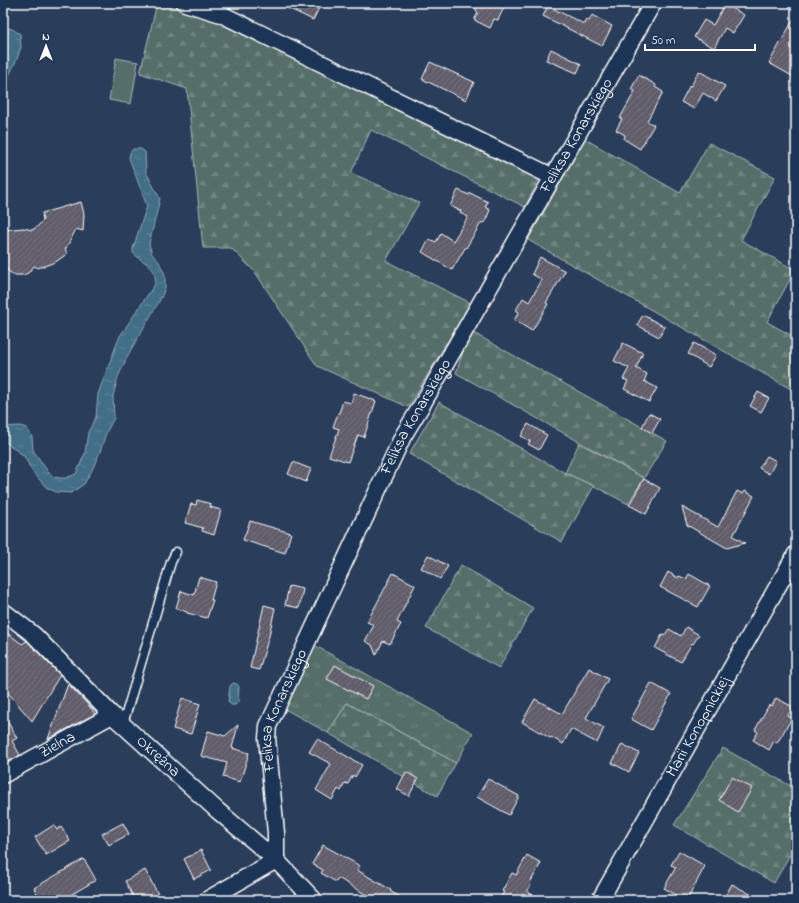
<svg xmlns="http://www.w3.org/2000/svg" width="799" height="903" viewBox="0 0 799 903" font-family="'Indie Flower',sans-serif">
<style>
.built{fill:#3a4660}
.grass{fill:url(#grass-tufts);stroke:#aab6b5}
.forest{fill:url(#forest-firs);stroke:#aab6b5}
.garden{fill:#566e6b;stroke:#aab6b5}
.water{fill:url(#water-ripples);stroke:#8ea8b7}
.building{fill:url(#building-hatch);stroke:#fff}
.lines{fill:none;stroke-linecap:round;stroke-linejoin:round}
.service-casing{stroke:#fff;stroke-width:11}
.minor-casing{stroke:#fff;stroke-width:19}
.service{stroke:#1d3557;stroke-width:8}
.minor{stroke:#1d3557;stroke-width:16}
.labels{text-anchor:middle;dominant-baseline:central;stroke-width:4;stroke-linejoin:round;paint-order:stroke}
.street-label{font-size:16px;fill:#fff;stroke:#1d3557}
</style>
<defs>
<pattern id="grass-tufts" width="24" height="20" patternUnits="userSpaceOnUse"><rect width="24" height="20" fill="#566e6b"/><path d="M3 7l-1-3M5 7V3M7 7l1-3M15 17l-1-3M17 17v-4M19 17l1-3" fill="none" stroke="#6f8481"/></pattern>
<pattern id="forest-firs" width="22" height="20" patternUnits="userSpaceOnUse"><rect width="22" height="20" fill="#566e6b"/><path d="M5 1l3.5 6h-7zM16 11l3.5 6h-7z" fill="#6f8481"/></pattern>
<pattern id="water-ripples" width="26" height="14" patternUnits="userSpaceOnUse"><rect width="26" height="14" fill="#426e87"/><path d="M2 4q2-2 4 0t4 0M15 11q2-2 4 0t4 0" fill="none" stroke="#5e8499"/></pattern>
<pattern id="building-hatch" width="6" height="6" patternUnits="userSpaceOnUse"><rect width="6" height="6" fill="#605c6b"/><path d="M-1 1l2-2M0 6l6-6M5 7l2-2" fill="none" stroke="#787481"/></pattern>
</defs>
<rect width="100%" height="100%" fill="#2a3d5b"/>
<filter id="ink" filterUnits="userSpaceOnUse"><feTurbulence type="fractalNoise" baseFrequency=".025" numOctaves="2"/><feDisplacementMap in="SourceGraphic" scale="8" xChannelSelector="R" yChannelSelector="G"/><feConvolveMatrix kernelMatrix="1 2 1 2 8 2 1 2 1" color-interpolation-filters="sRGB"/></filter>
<g filter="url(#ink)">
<!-- built -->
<polygon class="built" points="3,618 29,640 3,653"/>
<!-- grass -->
<g class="grass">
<polygon points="579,443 644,478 628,504 594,486 565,473"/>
<polygon points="312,644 473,733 456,763 347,703 328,733 283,708"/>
</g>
<!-- forest -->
<g class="forest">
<polygon points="157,3 216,17 539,179 525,207 371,130 351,173 419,203 386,261 471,303 408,407 317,366 255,272 231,248 203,248 187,89 140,73"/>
<polygon points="585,139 680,193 709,143 775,177 741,240 795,270 767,322 796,338 796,392 528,240"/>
<polygon points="470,331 667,441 644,478 456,373"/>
<polygon points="439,402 565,473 594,486 562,542 409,454"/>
<polygon points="461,565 533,608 499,668 426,628"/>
<polygon points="347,703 456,763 437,796 328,733"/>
<polygon points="723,748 796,789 796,844 774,883 674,825"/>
</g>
<!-- garden -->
<polygon class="garden" points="116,58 138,62 131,104 109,100"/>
<!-- water -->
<g class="water">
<polygon points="3,27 12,29 20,34 21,47 17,59 4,86 3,89"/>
<path d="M 133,149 L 141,149 L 145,152 L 146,172 L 160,199 L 149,244 L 152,254 L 159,262 L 165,275 L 165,288 L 161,298 L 129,353 L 118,377 L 113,396 L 114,418 L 106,433 L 100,452 L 92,470 L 84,484 L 71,493 L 56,492 L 46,487 L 32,471 L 24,456 L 3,440 L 3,427 L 20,426 L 27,428 L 32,437 L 33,450 L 48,472 L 54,477 L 60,478 L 66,478 L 76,474 L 85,453 L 88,432 L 96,417 L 98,394 L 114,351 L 120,336 L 155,284 C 157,264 145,265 133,253 L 133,248 L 147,206 L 129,158 L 130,153 Z"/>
<polygon points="233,683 237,684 239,687 238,702 235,705 231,705 228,701 230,686"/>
</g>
<!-- building -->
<g class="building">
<polygon points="277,3 313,3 320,6 313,20"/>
<polygon points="472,3 506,3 498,20 494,19 490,28 474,20 478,13"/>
<polygon points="725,4 744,15 733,33 725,28 714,48 694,37 704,20 713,25"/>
<polygon points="548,6 584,24 586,19 589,21 592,15 612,26 602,46 543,16"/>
<polygon points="796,15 796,68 792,76 769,63"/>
<polygon points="551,49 581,64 577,73 546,60"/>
<polygon points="430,62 474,82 466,100 422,79"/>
<polygon points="699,71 725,86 716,101 703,93 694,109 681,102 690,85 691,86"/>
<polygon points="639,75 656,85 655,87 663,92 647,121 654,125 640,149 624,139 625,135 616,130 622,119 620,118 635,91 631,89"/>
<polygon points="458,190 469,195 470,193 488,202 485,207 490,210 485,222 481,223 466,248 465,248 452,270 422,252 429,239 436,242 441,233 453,241 468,217 460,213 461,211 450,206"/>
<polygon points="81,202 84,214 83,231 76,229 71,239 65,250 68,253 57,261 50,264 38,268 34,266 28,273 23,275 14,275 8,271 5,267 3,258 3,230 24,228 32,230 37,227 43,220 42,213"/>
<polygon points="540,257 565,271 546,303 548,304 532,331 514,320 519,312 516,310 523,298 529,302 542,280 532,274"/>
<polygon points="643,315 665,327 659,337 637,325"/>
<polygon points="623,343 643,353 636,368 647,374 644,381 657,388 649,402 624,389 628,381 623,379 629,368 614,361"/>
<polygon points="694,343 716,355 709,367 688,354"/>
<polygon points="758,392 769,398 761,412 750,406"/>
<polygon points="354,393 376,401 364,437 358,435 348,462 329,456 339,429 333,427 338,413 339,413 343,401 351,403"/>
<polygon points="649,413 660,419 652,433 642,427"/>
<polygon points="528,424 547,435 539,450 528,444 530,441 521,436"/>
<polygon points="767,456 776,461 769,474 759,468"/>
<polygon points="293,462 311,469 306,482 288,474"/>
<polygon points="644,479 660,488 646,514 629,505"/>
<polygon points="737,491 743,494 745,491 754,496 733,536 745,543 727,548 687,525 682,507 718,527"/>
<polygon points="197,500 211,504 210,507 221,510 214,535 202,531 203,528 185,523 191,504 196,505"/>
<polygon points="250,521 291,533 285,553 243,540"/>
<polygon points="428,555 448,566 440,579 421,568"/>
<polygon points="668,572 678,578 679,576 686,579 689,574 710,586 698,607 660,587"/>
<polygon points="393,573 415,585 397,622 401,624 390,644 383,641 376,655 372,645 365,641 374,625 367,622"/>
<polygon points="199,577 216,582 211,600 213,600 207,618 187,613 187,612 176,608 181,591 194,595"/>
<polygon points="289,586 303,589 299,608 285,605"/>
<polygon points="264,605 275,608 269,636 259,670 250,668"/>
<polygon points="686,627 699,635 693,644 692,643 681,662 655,648 662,635 664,636 669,629 681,636"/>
<polygon points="3,630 22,644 27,641 28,642 60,675 32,721 3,687"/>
<polygon points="335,665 373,686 366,699 327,679"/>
<polygon points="589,668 608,679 586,718 604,728 597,743 571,729 563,744 551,737 550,738 522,722 535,699 562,714"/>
<polygon points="651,683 671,694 651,730 631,719"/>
<polygon points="68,684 90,707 95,714 48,739"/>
<polygon points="182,698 200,704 191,734 173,729"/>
<polygon points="776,698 793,707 788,716 792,718 777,743 774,741 769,750 753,740 758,732 755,730 769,705 772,706"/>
<polygon points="3,714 17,738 12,741 20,755 10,761 3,749"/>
<polygon points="238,725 232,748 249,753 240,782 223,777 227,763 201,756 208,731 225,736"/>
<polygon points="317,739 362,765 355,777 353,775 348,784 345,783 341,791 338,789 332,800 316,790 331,764 309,752"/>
<polygon points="622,744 639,753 629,772 612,763"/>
<polygon points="406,772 418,779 409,796 397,789"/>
<polygon points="732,777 752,788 738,812 719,800"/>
<polygon points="488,779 519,796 509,815 477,797"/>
<polygon points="123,823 129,834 109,845 102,834"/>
<polygon points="54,825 57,830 61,827 70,841 46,855 35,837"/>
<polygon points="323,845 360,866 357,870 391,890 390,891 405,900 362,900 365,894 338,878 336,882 321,873 323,870 312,864"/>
<polygon points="201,850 211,870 194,879 184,859"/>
<polygon points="679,851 705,866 687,900 685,900 664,888 676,867 671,865"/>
<polygon points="527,855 541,863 530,883 531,884 527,892 542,900 499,900 504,892 502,891 512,873 516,875"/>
<polygon points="84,859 96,880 62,900 40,900 34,888"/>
<polygon points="145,870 159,896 151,900 135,900 125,881"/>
<polygon points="732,884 761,900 723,900"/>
</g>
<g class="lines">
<defs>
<polyline id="service" points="123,724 171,562 176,552"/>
<g id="minor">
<polyline points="185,3 221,14 553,177"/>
<path id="s1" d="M 3,611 L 34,635 L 112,715 L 218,811 L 276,860 L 314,900"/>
<path id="s2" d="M 3,775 L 112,715"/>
<path id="s3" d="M 207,900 L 276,860 L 276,833 L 267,738 L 268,726 L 403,436 L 423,403 L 653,3"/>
<path id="s4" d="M 600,900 L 796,554"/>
</g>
</defs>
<!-- service casing -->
<use href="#service" class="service-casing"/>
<!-- minor casing -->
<use href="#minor" class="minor-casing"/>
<!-- service -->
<use href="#service" class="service"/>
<!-- minor -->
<use href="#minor" class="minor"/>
</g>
</g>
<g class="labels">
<!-- street labels -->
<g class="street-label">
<text stroke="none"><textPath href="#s3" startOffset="881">Feliksa Konarskiego</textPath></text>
<text stroke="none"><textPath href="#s3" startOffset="557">Feliksa Konarskiego</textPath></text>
<text stroke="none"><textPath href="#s3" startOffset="233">Feliksa Konarskiego</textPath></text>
<text stroke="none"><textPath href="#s4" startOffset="199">Marii Konopnickiej</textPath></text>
<text stroke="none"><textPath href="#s2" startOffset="62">Zielna</textPath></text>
<text stroke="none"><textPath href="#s1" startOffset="213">Okrężna</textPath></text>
</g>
</g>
<!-- margin -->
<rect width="799" height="903" fill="none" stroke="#1d3557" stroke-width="16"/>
<rect x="8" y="8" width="783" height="887" fill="none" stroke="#fff" stroke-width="1.5" filter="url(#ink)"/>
<!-- north arrow -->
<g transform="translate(46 46)" stroke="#1d3557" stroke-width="3" paint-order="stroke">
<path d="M0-3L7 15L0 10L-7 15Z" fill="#ffffff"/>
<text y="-6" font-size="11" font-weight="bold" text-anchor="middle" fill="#ffffff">N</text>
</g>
<!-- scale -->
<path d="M645 44v6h110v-6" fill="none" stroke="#ffffff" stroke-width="2"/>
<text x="651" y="44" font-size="12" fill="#ffffff" stroke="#1d3557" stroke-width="3" paint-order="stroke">50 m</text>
</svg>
